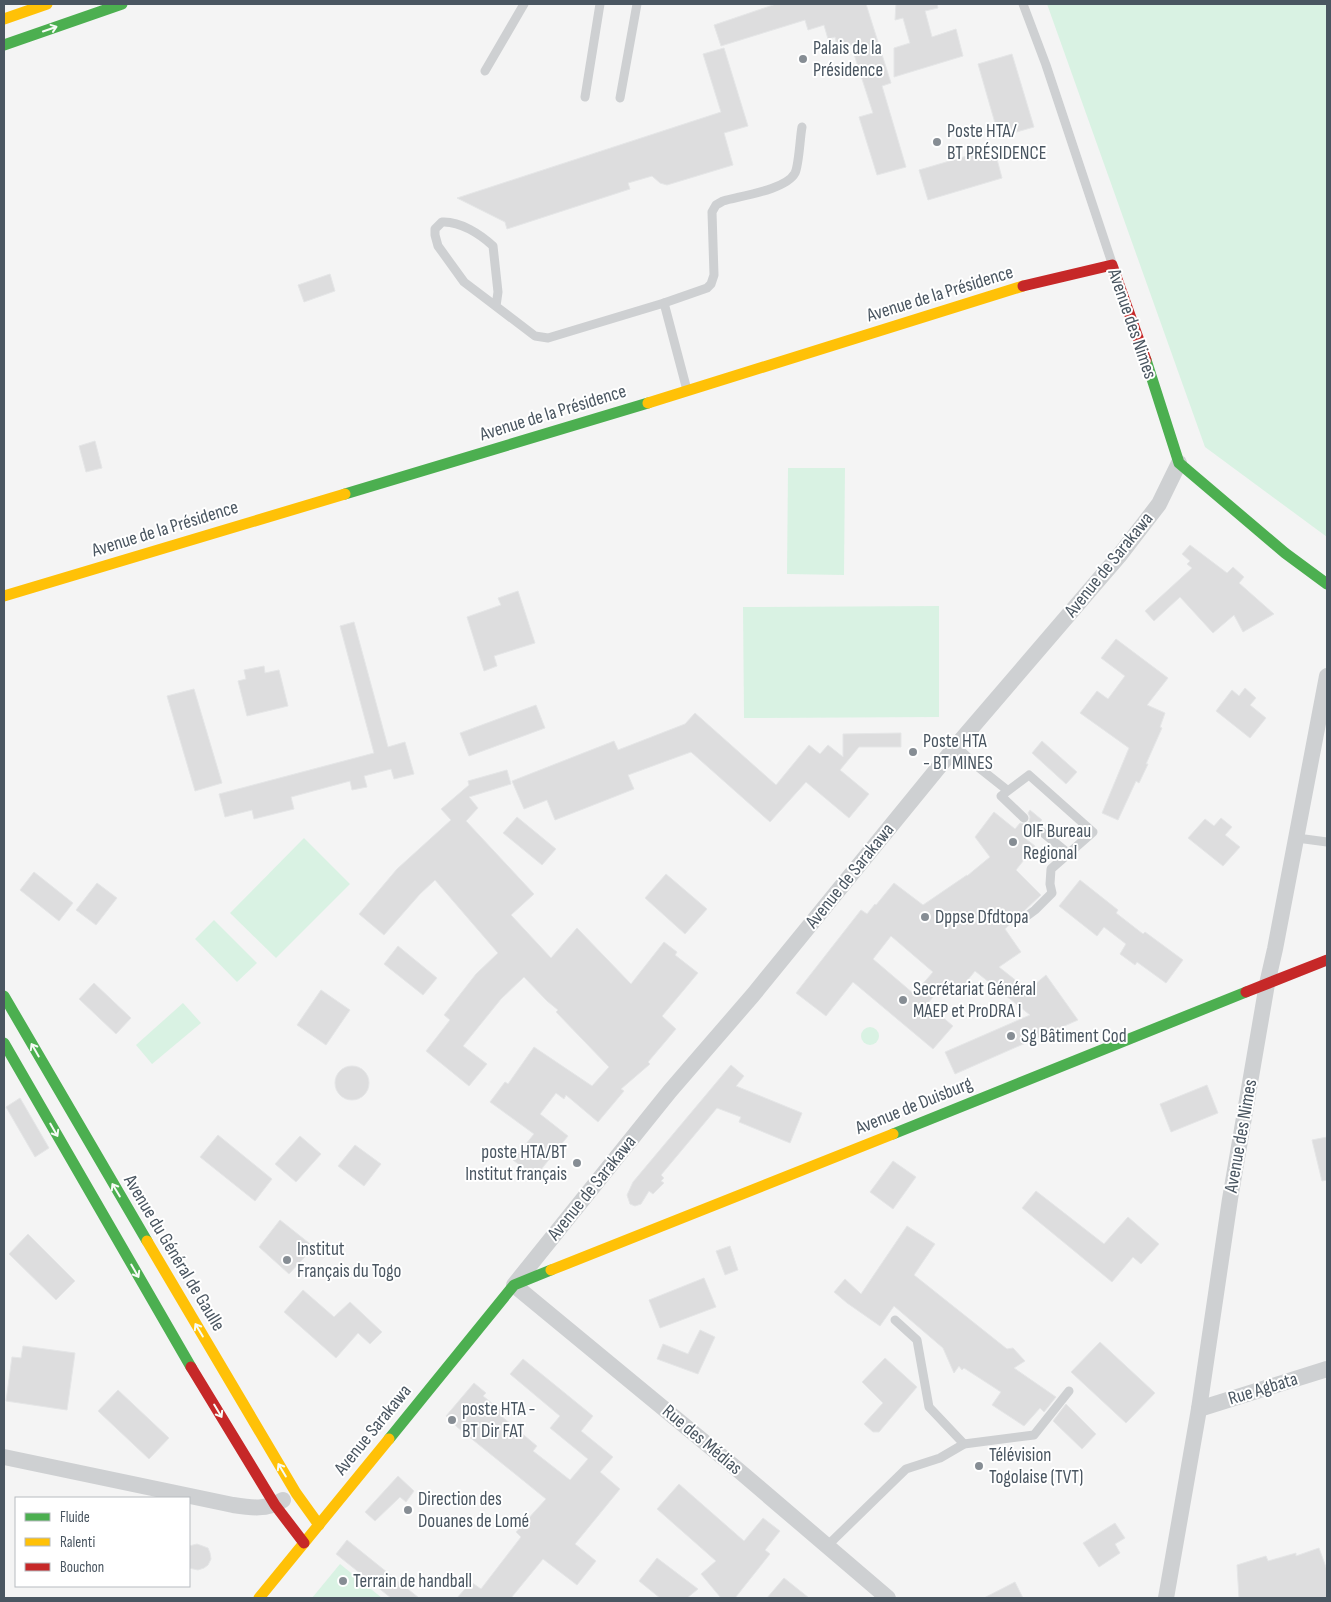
<svg xmlns="http://www.w3.org/2000/svg" width="1331" height="1602" viewBox="0 0 1331 1602" font-family="'Sofia Sans Condensed',sans-serif">
<style>
.green{fill:#d9f2e3}
.building{fill:#ddddde;stroke:#e5e6e7;fill-rule:evenodd}
.lines{fill:none;stroke-linecap:round;stroke-linejoin:round}
.lane{stroke:#ced0d2;stroke-width:9}
.street{stroke:#ced0d2;stroke-width:16}
.fast{stroke:#4caf50;stroke-width:11}
.slow{stroke:#ffc107;stroke-width:11}
.jam{stroke:#c62828;stroke-width:11}
.oneway{stroke:#f6fbf6}
.poi-dot{fill:#868d94;stroke:#fff;stroke-width:2}
.labels{text-anchor:middle;dominant-baseline:central;stroke-width:4;stroke-linejoin:round;paint-order:stroke}
.poi-label{font-size:19px;fill:#4a5661;stroke:#fff;text-anchor:start}
.street-label{font-size:19px;fill:#4a5661;stroke:#fff}
</style>
<rect width="100%" height="100%" fill="#f4f4f4"/>
<!-- green -->
<g class="green">
<polygon points="1047,4 1327,4 1327,537 1205,447"/>
<polygon points="788,468 845,468 844,575 787,574"/>
<polygon points="939,606 939,717 744,718 743,607"/>
<polygon points="304,838 350,884 276,958 230,913"/>
<polygon points="214,920 257,963 237,982 195,939"/>
<polygon points="183,1003 201,1023 152,1064 136,1045"/>
<circle cx="870" cy="1036" r="9"/>
<polygon points="340,1564 382,1598 312,1598"/>
</g>
<!-- building -->
<g class="building">
<polygon points="776,4 866,4 891,83 882,86 906,167 877,175 859,117 873,113 851,45 838,49 835,37 828,39 824,25 808,30 805,20 721,46 714,25"/>
<polygon points="896,4 937,4 938,8 925,11 932,37 956,29 963,56 894,77 894,48 910,43 903,18 895,20"/>
<polygon points="724,48 748,126 724,133 733,165 667,185 660,183 652,176 628,183 630,189 507,229 505,222 457,198 721,112 703,54"/>
<polygon points="1012,54 1034,127 999,137 978,64"/>
<polygon points="994,148 1002,178 928,200 919,170"/>
<polygon points="330,274 335,291 304,302 298,285"/>
<polygon points="95,441 102,468 86,472 79,446"/>
<polygon points="1190,545 1227,573 1233,567 1244,577 1239,583 1274,614 1243,632 1234,615 1213,633 1180,597 1154,621 1145,611 1192,568 1187,564 1190,561 1182,554"/>
<polygon points="518,591 535,643 494,656 497,666 484,671 467,617 501,605 498,598"/>
<polygon points="354,622 388,747 405,742 414,774 394,779 391,769 364,776 367,787 352,790 350,781 291,797 294,809 254,819 252,810 225,817 219,794 374,753 340,626"/>
<polygon points="1116,639 1168,678 1147,705 1165,713 1160,727 1162,728 1146,764 1148,764 1139,783 1136,781 1118,820 1102,813 1129,748 1080,713 1097,691 1108,699 1125,676 1101,658"/>
<polygon points="264,666 265,673 279,670 288,706 247,716 238,681 246,679 244,670"/>
<polygon points="1245,688 1256,698 1250,705 1266,718 1250,738 1216,711 1232,690 1239,696"/>
<polygon points="194,689 222,783 195,791 167,696"/>
<polygon points="536,705 545,728 469,756 460,733"/>
<polygon points="695,713 776,785 809,745 820,754 828,745 843,757 843,734 901,733 901,747 859,747 840,770 869,794 849,818 806,782 770,822 691,752 628,775 634,789 555,820 547,800 524,809 512,781 614,741 618,750 685,724"/>
<polygon points="1042,741 1077,772 1066,784 1032,753"/>
<polygon points="507,770 511,784 469,797 478,808 466,821 534,894 511,915 551,958 577,928 631,984 664,942 677,952 675,955 698,973 662,1016 676,1029 648,1062 650,1064 621,1089 624,1091 598,1122 566,1095 564,1099 556,1093 540,1114 568,1136 535,1177 513,1160 534,1134 490,1102 505,1082 508,1084 534,1047 592,1086 609,1067 556,1012 558,1010 547,1001 524,977 501,999 463,1046 487,1064 469,1086 426,1051 450,1020 444,1015 476,974 498,953 435,880 420,894 384,935 359,914 397,869 451,820 441,809 469,785 468,781"/>
<path d="M 1030,810 L 1042,820 L 1040,822 L 1034,821 L 1031,823 L 1030,829 L 1032,832 L 1026,839 L 1035,846 L 1016,870 L 1041,895 L 1005,929 L 1021,952 L 999,967 L 1028,990 L 1046,975 L 1078,1020 L 955,1074 L 945,1052 L 1030,1015 L 975,971 L 958,992 L 946,982 L 927,1004 L 953,1026 L 933,1049 L 853,982 L 826,1016 L 796,993 L 861,910 L 867,914 L 875,904 L 876,905 L 894,883 L 923,905 L 967,875 L 967,876 L 990,857 L 975,837 L 994,812 L 1015,829 L 1020,823 L 1025,824 L 1029,822 L 1030,817 L 1028,813 ZM 891,936 L 933,972 L 914,994 L 873,959 Z"/>
<polygon points="517,817 556,849 542,865 503,833"/>
<polygon points="1221,818 1232,827 1225,835 1240,847 1223,866 1188,838 1205,819 1214,826"/>
<polygon points="34,872 73,903 59,921 20,890"/>
<polygon points="666,874 707,909 685,934 645,898"/>
<polygon points="1080,880 1118,910 1116,913 1143,934 1145,932 1183,960 1166,983 1137,962 1135,965 1120,954 1126,944 1104,927 1097,936 1059,906"/>
<polygon points="97,883 117,898 96,925 76,910"/>
<polygon points="398,946 437,978 423,995 384,964"/>
<polygon points="94,983 131,1018 116,1034 79,999"/>
<polygon points="321,990 350,1010 326,1045 297,1025"/>
<polygon points="731,1065 744,1076 736,1086 802,1113 790,1143 739,1122 741,1117 717,1108 661,1175 664,1178 661,1181 664,1183 653,1194 649,1191 641,1204 635,1206 630,1204 627,1195 633,1182"/>
<circle cx="352" cy="1083" r="17"/>
<polygon points="1207,1085 1218,1113 1171,1132 1160,1104"/>
<polygon points="20,1098 49,1148 35,1157 6,1107"/>
<polygon points="218,1135 272,1179 255,1201 200,1157"/>
<polygon points="300,1136 321,1154 296,1182 275,1164"/>
<polygon points="1327,1137 1327,1180 1322,1181 1312,1140"/>
<polygon points="355,1145 381,1164 364,1186 338,1166"/>
<polygon points="893,1161 916,1177 893,1209 870,1192"/>
<polygon points="1036,1191 1104,1244 1128,1217 1159,1244 1141,1264 1133,1257 1112,1282 1022,1208"/>
<polygon points="280,1220 314,1247 289,1274 259,1247"/>
<polygon points="907,1226 935,1244 914,1275 1007,1349 1013,1348 1025,1361 1014,1368 1056,1397 1044,1412 1040,1408 1024,1426 992,1405 1001,1392 964,1368 962,1370 959,1366 954,1373 943,1348 894,1306 880,1326 847,1303 834,1292 845,1279 861,1294"/>
<polygon points="28,1234 75,1281 56,1300 9,1254"/>
<polygon points="730,1246 738,1270 725,1275 716,1251"/>
<polygon points="704,1278 716,1307 660,1328 649,1300"/>
<polygon points="303,1290 334,1317 350,1302 382,1332 370,1344 358,1333 336,1358 284,1312"/>
<polygon points="700,1330 715,1337 698,1374 657,1359 663,1344 688,1354"/>
<polygon points="1100,1342 1155,1393 1126,1423 1071,1372"/>
<polygon points="23,1346 75,1353 67,1410 6,1401 12,1357 21,1358"/>
<polygon points="885,1358 917,1387 879,1432 873,1432 864,1424 883,1403 862,1382"/>
<polygon points="523,1359 593,1416 581,1431 613,1457 600,1472 620,1489 575,1544 596,1561 577,1585 543,1559 511,1598 457,1598 471,1582 481,1589 521,1537 516,1532 546,1499 457,1427 446,1416 474,1383 486,1393 483,1396 503,1412 500,1415 537,1446 533,1451 570,1480 588,1459 550,1428 560,1416 510,1374"/>
<polygon points="118,1390 169,1438 149,1459 98,1411"/>
<polygon points="1066,1404 1096,1434 1082,1449 1053,1421"/>
<polygon points="398,1476 414,1491 406,1502 400,1497 375,1521 365,1512"/>
<polygon points="679,1484 744,1541 763,1518 780,1531 765,1550 770,1554 735,1598 721,1598 701,1574 716,1561 657,1509"/>
<polygon points="1115,1523 1125,1538 1115,1544 1120,1553 1099,1567 1083,1543"/>
<polygon points="347,1540 419,1598 391,1598 336,1554"/>
<polygon points="197,1544 208,1548 210,1553 211,1559 208,1565 204,1568 198,1570 189,1568 189,1546"/>
<polygon points="1319,1548 1327,1570 1327,1598 1239,1598 1237,1565 1266,1556 1268,1561 1296,1553 1296,1556"/>
<polygon points="657,1558 698,1589 687,1598 660,1598 639,1581"/>
<polygon points="784,1578 809,1598 767,1598"/>
<polygon points="1015,1582 1023,1598 984,1598"/>
</g>
<g class="lines">
<!-- lane -->
<g class="lane">
<polyline points="1023,4 1046,65 1112,263"/>
<polyline points="485,71 524,4"/>
<polyline points="585,97 600,4"/>
<polyline points="620,98 637,4"/>
<path d="M 664,303 L 707,288 L 711,284 L 714,275 L 712,212 L 716,205 L 723,201 C 740,196 786,190 795,173 C 799,165 800,137 802,127"/>
<path d="M 496,306 L 498,292 L 493,246 C 480,234 460,221 442,222 L 435,229 L 435,235 L 438,246 L 464,282 L 535,336 L 548,338 L 664,303 L 687,390"/>
<polyline points="956,746 978,767 1007,790"/>
<polyline points="1036,827 1069,854"/>
<polyline points="1297,838 1327,842"/>
<polyline points="1023,919 1035,910 1052,893 1050,884 1051,869 1093,832 1029,775 1001,796 1024,818"/>
<polyline points="895,1320 917,1340 929,1407 964,1444"/>
<polyline points="827,1546 906,1469 940,1458 964,1444 1034,1435 1069,1391"/>
</g>
<!-- street -->
<g class="street">
<polyline points="1199,1409 1327,1369"/>
<path d="M 4,1457 L 233,1505 C 252,1508 266,1510 283,1500"/>
<polyline points="888,1598 737,1469 514,1285 670,1091 753,995 956,746 1119,556 1159,504 1179,463"/>
<polyline points="1166,1598 1199,1409 1230,1199 1267,984 1275,949 1327,676"/>
</g>
<!-- fast -->
<g class="fast">
<polyline points="4,45 122,4"/>
<polyline points="1146,360 1179,463 1285,553 1327,584"/>
<polyline points="345,494 648,403"/>
<polyline points="4,996 147,1241"/>
<polyline points="4,1043 191,1367"/>
<polyline points="893,1134 1246,992"/>
<polyline points="389,1439 514,1285 551,1270"/>
</g>
<!-- slow -->
<g class="slow">
<polyline points="4,19 47,4"/>
<polyline points="648,403 1023,286"/>
<polyline points="4,596 345,494"/>
<polyline points="147,1241 296,1493 319,1525"/>
<polyline points="551,1270 893,1134"/>
<polyline points="259,1598 389,1439"/>
</g>
<!-- jam -->
<g class="jam">
<polyline points="1023,286 1112,265 1146,360"/>
<polyline points="1246,992 1327,960"/>
<polyline points="191,1367 275,1505 304,1543"/>
</g>
</g>
<!-- one-way arrows -->
<defs><path id="oneway-shaft" d="M-6 0H5M1.5-3L5.5 0L1.5 3" fill="none" stroke-width="1.6" stroke-linecap="round" stroke-linejoin="round" transform="scale(1.25)"/></defs>
<g class="oneway">
<use href="#oneway-shaft" transform="translate(50 29) rotate(-19)"/>
<use href="#oneway-shaft" transform="translate(35 1050) rotate(-120)"/>
<use href="#oneway-shaft" transform="translate(54 1130) rotate(60)"/>
<use href="#oneway-shaft" transform="translate(116 1190) rotate(-121)"/>
<use href="#oneway-shaft" transform="translate(135 1271) rotate(60)"/>
<use href="#oneway-shaft" transform="translate(199 1330) rotate(-121)"/>
<use href="#oneway-shaft" transform="translate(218 1411) rotate(59)"/>
<use href="#oneway-shaft" transform="translate(282 1470) rotate(-121)"/>
</g>
<!-- markers -->
<g class="poi-dot">
<circle cx="803" cy="59" r="5"/>
<circle cx="937" cy="142" r="5"/>
<circle cx="913" cy="752" r="5"/>
<circle cx="1013" cy="842" r="5"/>
<circle cx="925" cy="917" r="5"/>
<circle cx="903" cy="1000" r="5"/>
<circle cx="1011" cy="1036" r="5"/>
<circle cx="577" cy="1163" r="5"/>
<circle cx="287" cy="1260" r="5"/>
<circle cx="452" cy="1420" r="5"/>
<circle cx="979" cy="1466" r="5"/>
<circle cx="408" cy="1510" r="5"/>
<circle cx="343" cy="1581" r="5"/>
</g>
<g class="labels">
<!-- poi labels -->
<g class="poi-label">
<text x="813" y="48">Palais de la<tspan x="813" dy="22">Présidence</tspan></text>
<text x="947" y="131">Poste HTA/<tspan x="947" dy="22">BT PRÉSIDENCE</tspan></text>
<text x="923" y="741">Poste HTA<tspan x="923" dy="22">- BT MINES</tspan></text>
<text x="1023" y="831">OIF Bureau<tspan x="1023" dy="22">Regional</tspan></text>
<text x="935" y="917">Dppse Dfdtopa</text>
<text x="913" y="989">Secrétariat Général<tspan x="913" dy="22">MAEP et ProDRA I</tspan></text>
<text x="1021" y="1036">Sg Bâtiment Cod</text>
<text x="567" y="1152" text-anchor="end">poste HTA/BT<tspan x="567" dy="22">Institut français</tspan></text>
<text x="297" y="1249">Institut<tspan x="297" dy="22">Français du Togo</tspan></text>
<text x="462" y="1409">poste HTA -<tspan x="462" dy="22">BT Dir FAT</tspan></text>
<text x="989" y="1455">Télévision<tspan x="989" dy="22">Togolaise (TVT)</tspan></text>
<text x="418" y="1499">Direction des<tspan x="418" dy="22">Douanes de Lomé</tspan></text>
<text x="353" y="1581">Terrain de handball</text>
</g>
<!-- street labels -->
<g class="street-label">
<text transform="translate(940 294) rotate(-17)">Avenue de la Présidence</text>
<text transform="translate(1132 324) rotate(71)">Avenue des Nimes</text>
<text transform="translate(553 413) rotate(-17)">Avenue de la Présidence</text>
<text transform="translate(165 529) rotate(-17)">Avenue de la Présidence</text>
<text transform="translate(1109 565) rotate(-51)">Avenue de Sarakawa</text>
<text transform="translate(850 876) rotate(-51)">Avenue de Sarakawa</text>
<text transform="translate(914 1106) rotate(-22)">Avenue de Duisburg</text>
<text transform="translate(1241 1136) rotate(-80)">Avenue des Nimes</text>
<text transform="translate(592 1188) rotate(-51)">Avenue de Sarakawa</text>
<text transform="translate(174 1253) rotate(59)">Avenue du Général de Gaulle</text>
<text transform="translate(1263 1389) rotate(-17)">Rue Agbata</text>
<text transform="translate(373 1430) rotate(-51)">Avenue Sarakawa</text>
<text transform="translate(702 1440) rotate(40)">Rue des Médias</text>
</g>
</g>
<!-- border -->
<rect width="1331" height="1602" fill="none" stroke="#4a5661" stroke-width="10"/>
<!-- legend -->
<rect x="15" y="1497" width="175" height="90" fill="#ffffff" stroke="#b7bbc0"/>
<rect x="25" y="1513" width="25" height="8" fill="#4caf50" stroke="#b7bbc0"/>
<text x="60" y="1522" font-size="15" fill="#4a5661">Fluide</text>
<rect x="25" y="1538" width="25" height="8" fill="#ffc107" stroke="#b7bbc0"/>
<text x="60" y="1547" font-size="15" fill="#4a5661">Ralenti</text>
<rect x="25" y="1563" width="25" height="8" fill="#c62828" stroke="#b7bbc0"/>
<text x="60" y="1572" font-size="15" fill="#4a5661">Bouchon</text>
</svg>
